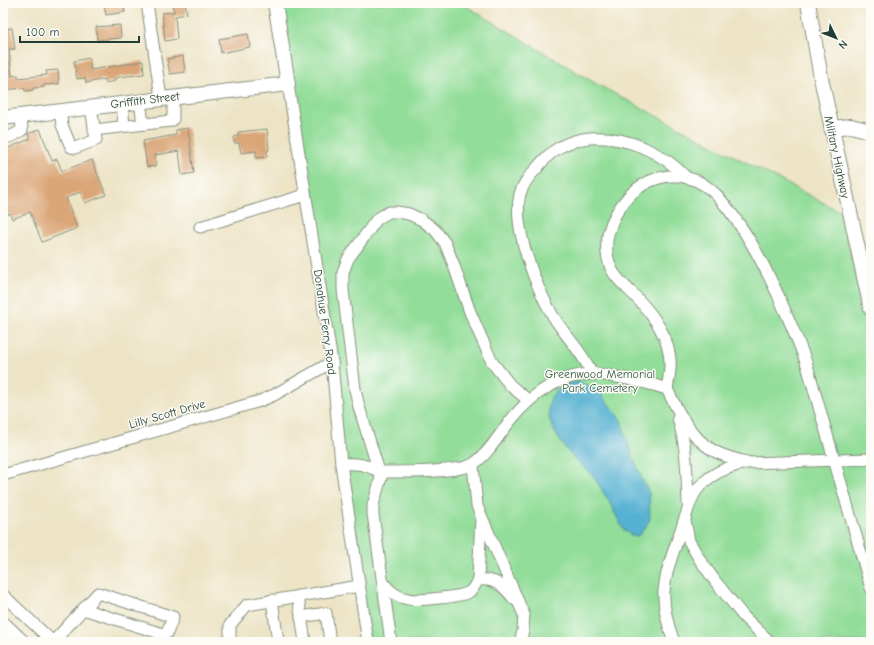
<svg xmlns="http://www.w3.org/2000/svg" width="874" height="645" viewBox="0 0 874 645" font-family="'Comic Neue',sans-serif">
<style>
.green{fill:#92dd99;stroke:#588d66}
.water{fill:#54b1d2;stroke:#3a7783}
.building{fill:#daa577}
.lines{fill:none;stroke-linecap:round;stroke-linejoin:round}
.minor-casing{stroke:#86907d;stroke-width:13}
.major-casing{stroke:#86907d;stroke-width:16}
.highway-casing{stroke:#86907d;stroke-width:18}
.minor{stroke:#fff;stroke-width:11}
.major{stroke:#fff;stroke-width:14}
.highway{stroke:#fff;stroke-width:16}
.labels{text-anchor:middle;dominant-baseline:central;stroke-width:3;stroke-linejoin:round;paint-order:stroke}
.street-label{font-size:12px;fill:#1f3d34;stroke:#fdfcf7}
.park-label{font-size:12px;fill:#365d48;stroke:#fdfcf7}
</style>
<rect width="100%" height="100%" fill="#fdfcf7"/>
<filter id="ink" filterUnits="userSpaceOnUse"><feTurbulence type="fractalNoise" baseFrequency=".025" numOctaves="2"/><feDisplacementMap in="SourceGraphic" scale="8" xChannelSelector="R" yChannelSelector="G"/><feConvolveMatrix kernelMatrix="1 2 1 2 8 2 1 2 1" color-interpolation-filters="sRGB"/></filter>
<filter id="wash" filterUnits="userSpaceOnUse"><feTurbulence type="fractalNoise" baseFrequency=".012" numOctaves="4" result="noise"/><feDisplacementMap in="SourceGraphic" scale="16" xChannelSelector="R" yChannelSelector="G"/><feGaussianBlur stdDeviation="0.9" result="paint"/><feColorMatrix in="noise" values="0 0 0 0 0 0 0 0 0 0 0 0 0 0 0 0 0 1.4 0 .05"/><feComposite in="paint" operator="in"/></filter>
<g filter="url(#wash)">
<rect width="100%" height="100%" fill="#ede4c6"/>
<!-- green -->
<polygon class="green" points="280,3 461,3 600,86 841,212 871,341 871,642 565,642 557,639 539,642 369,642"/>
<!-- water -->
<path class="water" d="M 579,382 L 593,388 L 601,394 L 621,420 L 632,455 L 644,484 L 649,492 L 650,519 L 645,528 L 638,536 L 631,535 L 623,529 C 614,511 604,491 592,475 C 587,469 580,464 574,458 C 560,443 542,418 551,398 C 557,387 567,383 579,382 Z"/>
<g id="blocks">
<!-- building -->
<g class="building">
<polygon points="110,3 123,3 125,12 106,15 104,4"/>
<polygon points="185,3 187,14 175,16 177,39 165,41 162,13 174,12 172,4"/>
<polygon points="120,25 121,38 97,40 96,27"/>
<polygon points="12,28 15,49 9,49 12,76 18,75 18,78 47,75 46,71 58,70 59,84 44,85 44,87 33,88 33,90 25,91 24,88 3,90 3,29"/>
<polygon points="248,34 250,47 221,53 219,39"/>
<polygon points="183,56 185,72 170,74 167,59"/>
<polygon points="89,58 91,70 143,61 144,74 119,77 114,79 115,81 106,83 105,79 86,83 85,78 77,79 74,61"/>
<polygon points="188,128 194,173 182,175 179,151 155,155 156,166 147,167 143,141 176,135 176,130"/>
<polygon points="40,129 52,161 57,159 62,171 92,160 106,195 85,203 80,192 66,198 77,228 42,242 30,212 12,219 10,213 3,216 3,150 30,139 28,134"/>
<polygon points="267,129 269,150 267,151 267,157 256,158 256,151 241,153 239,143 234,143 234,137 238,136 238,132"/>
</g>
</g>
</g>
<g filter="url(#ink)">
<use href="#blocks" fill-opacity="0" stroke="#86907d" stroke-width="1"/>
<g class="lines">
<defs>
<g id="minor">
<polyline points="147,3 161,98"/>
<polyline points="288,84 332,362 341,464 368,642"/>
<polyline points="140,101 143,124"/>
<polyline points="122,103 124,126"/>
<polyline points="60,111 62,125 71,147 75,148 96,140 91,107"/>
<polyline points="94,130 171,121 173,119 173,97"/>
<polyline points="3,139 14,135 22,130 21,116"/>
<polyline points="200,227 305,195"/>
<path d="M 592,374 C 583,352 565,336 553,316 C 536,287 512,228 520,194 C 523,184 529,176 536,169 C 551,150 565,141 589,138 C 626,135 662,152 687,178"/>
<path d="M 667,389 C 669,377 672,365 669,353 C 665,329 648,309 631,292 C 625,286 618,280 613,272 C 599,246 610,218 628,197 C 640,184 658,175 676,176 C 694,177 709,186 720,199 C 745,228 762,261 778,295 C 788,318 799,341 807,365 L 871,588"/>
<path d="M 678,418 C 687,447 687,475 688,504"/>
<path d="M 341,464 C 358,463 365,464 380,472 C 399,472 459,473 473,464 C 488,455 500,433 511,420 C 531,395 557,376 590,374 C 597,373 604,375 611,376 C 630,379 649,383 667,389 C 678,412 691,438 714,451 C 725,457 738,460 750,463 L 871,459"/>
<polyline points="473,465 477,506 524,615 523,631 520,642"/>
<polyline points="3,475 260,401 274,395 332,362"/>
<polyline points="685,520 689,541 700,560 715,581 744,617 770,642"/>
<path d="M 478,580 C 495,578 504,586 514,599"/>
<path d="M 383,582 C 389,591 397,597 408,599 C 416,601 462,597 469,592 C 473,590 475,585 478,580 L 481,518"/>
<polyline points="3,595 53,642"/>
<polyline points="298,596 305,642"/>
<polyline points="272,600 278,642"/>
<polyline points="301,617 326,613 330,642"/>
<polyline points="53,642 98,593 173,617 167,633 163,634 83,609"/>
<polyline points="230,642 230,625 247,605 359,586"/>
<polyline points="391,642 373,514 373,505 381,478 359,407 355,389 343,290 343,272 348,259 377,219 389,212 397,212 409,214 422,220 435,230 445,243 453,263 470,312 492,362 510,385 529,401"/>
<path d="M 674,642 C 668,626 663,608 664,591 C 666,567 677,543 684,521 C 689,508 691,495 701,485 C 714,472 729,466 747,463"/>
</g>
<g id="major">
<polyline points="808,3 821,78 871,309"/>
<polyline points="3,118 288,84 275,3"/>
<polyline points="831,128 851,126 871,131"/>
</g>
<polyline id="highway" points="3,625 21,642"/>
</defs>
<!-- minor casing -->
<use href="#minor" class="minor-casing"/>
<!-- major casing -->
<use href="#major" class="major-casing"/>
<!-- highway casing -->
<use href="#highway" class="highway-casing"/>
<!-- minor -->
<use href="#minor" class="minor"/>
<!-- major -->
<use href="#major" class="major"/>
<!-- highway -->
<use href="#highway" class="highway"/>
</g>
</g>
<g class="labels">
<!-- street labels -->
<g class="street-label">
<text transform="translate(145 100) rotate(-7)">Griffith Street</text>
<text transform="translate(837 157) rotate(78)">Military Highway</text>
<text transform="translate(325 322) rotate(82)">Donahue Ferry Road</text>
<text transform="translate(167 414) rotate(-16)">Lilly Scott Drive</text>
</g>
<!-- park labels -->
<g class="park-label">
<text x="600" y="374">Greenwood Memorial<tspan x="600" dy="14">Park Cemetery</tspan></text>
</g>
</g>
<!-- margin -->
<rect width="874" height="645" fill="none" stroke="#fdfcf7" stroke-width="16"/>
<!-- north arrow -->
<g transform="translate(836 38) rotate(133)" stroke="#fdfcf7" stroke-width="3" paint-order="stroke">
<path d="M0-3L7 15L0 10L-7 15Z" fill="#1f3d34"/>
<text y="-6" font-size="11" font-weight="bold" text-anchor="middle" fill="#1f3d34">N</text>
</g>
<!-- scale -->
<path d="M20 36v6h119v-6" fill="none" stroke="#1f3d34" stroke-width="2"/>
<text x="26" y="36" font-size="12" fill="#1f3d34" stroke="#fdfcf7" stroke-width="3" paint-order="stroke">100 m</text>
</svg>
